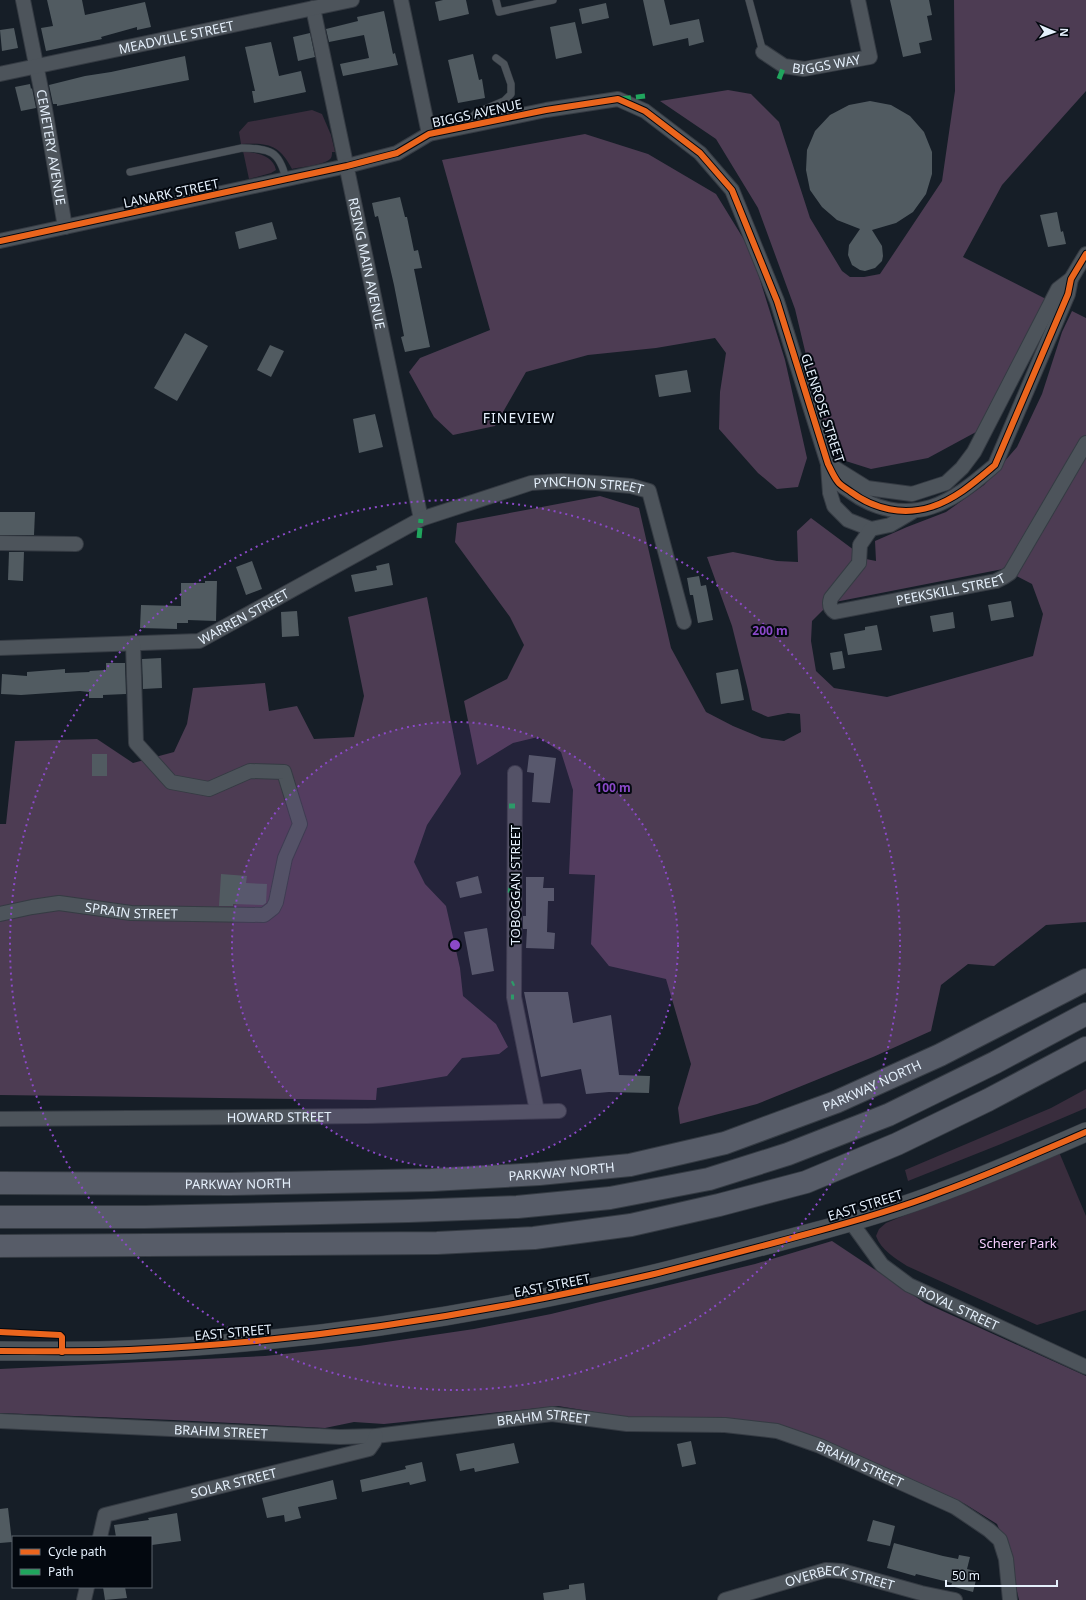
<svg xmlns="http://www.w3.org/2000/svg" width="1086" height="1600" viewBox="0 0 1086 1600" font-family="'Noto Sans',sans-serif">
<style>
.green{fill:#392d3d}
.forest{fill:#4d3c53;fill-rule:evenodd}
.building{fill:#515b61}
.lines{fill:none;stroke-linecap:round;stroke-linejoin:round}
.lane-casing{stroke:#353b43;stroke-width:8}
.street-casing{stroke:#353b43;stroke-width:16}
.secondary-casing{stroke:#353b43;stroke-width:20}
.highway-casing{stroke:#353b43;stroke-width:24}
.lane{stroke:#4d545b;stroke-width:7}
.street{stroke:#4d545b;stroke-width:14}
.secondary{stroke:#4d545b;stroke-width:19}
.highway{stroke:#575c68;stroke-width:22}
.quiet{stroke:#20a55d;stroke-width:5;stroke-dasharray:10 5;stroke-linecap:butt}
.cycleway-casing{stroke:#03080f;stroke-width:8}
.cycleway{stroke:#eb651d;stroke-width:6}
.ring{fill:none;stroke:#8b49c8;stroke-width:2;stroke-dasharray:2 4}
.labels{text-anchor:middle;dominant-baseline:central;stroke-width:4;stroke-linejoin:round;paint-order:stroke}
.street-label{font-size:13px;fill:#e5f0fc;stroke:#03080f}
.park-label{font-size:13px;fill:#f7ceff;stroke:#03080f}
.neighbourhood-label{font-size:14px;letter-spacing:1px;fill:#e5f0fc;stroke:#03080f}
.centre{fill:#8b49c8;stroke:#03080f;stroke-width:2}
.ring-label{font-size:12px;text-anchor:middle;font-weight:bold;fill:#8b49c8;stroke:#03080f;stroke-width:4;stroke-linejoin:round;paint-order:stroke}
</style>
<rect width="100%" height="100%" fill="#161e27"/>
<!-- green -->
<g class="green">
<path d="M 312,110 L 322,114 L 331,135 L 335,152 L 332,152 C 332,154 332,156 331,158 C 326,165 300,167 292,169 C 279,144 268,143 241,144 L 239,132 L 248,122 Z"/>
<path d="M 243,151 C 256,153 273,155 276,170 L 271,173 L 249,179 Z"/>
<polygon points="1086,1089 1086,1108 1001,1144 908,1181 905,1170 1051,1108"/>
<path d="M 1059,1152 L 1086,1216 L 1086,1310 L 1037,1325 L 907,1266 C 895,1258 881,1250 876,1236 L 879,1229 L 886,1223 Z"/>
</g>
<!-- forest -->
<g class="forest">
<polygon points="954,0 1086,0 1086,91 1002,185 963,257 1046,299 976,432 928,458 871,469 833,457 817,401 795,309 758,208 716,139 660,101 728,90 751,94 779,122 810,218 842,271 850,277 864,277 880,274 942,181 955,91"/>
<polygon points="585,134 648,154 716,194 751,251 785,360 807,458 798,487 777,489 758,473 719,429 720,392 726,353 715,338 656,348 588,355 526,372 495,426 453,435 434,417 409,372 420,358 490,330 442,160"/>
<path d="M 1072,311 L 1086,318 L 1086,922 L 1046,925 L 994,966 L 968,964 L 941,985 L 931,1031 L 873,1057 L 757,1104 L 680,1124 L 678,1108 L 691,1064 L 666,979 L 609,966 L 591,944 L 595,875 L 569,874 L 573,790 L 561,752 L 538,737 L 513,743 L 477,765 L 464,701 L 507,679 L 524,645 L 510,617 L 455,542 L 457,523 L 600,496 L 639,508 L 671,648 L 706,712 L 733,726 L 762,738 L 784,741 L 801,732 L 800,714 L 788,713 L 768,717 L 752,710 L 748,690 L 732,626 L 707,557 L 733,552 L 777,561 L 798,562 L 797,531 L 811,518 L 866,559 L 876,561 L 875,541 L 907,527 L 946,512 L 984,485 L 1017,447 L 1042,394 L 1062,332 ZM 1003,569 L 1032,584 L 1043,614 L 1033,656 L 887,697 L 834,688 L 816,671 L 811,641 L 812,621 L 830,603 Z"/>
<polygon points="427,597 461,774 427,825 414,862 425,884 446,906 460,968 463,996 496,1024 508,1047 499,1054 462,1058 447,1076 377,1088 376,1100 0,1095 0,824 6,824 15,741 97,739 133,763 174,752 187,724 193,688 265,683 269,711 297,706 314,739 354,737 364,696 348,617"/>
<polygon points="832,1241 925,1303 1086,1376 1086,1600 1019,1600 1007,1548 997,1524 965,1504 811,1436 625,1417 558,1406 384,1424 354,1422 325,1428 173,1420 0,1413 0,1369 265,1356 359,1346 474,1329 551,1314 755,1264"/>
</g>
<!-- building -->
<g class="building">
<polygon points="47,0 82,0 85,15 145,2 151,27 137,30 137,27 101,37 102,39 46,51 41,28 53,26"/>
<polygon points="443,0 466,0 469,14 439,21 435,2"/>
<polygon points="643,0 664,0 670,25 699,19 704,42 689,46 688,38 653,46"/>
<polygon points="890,0 929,0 932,15 927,16 932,40 919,43 921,53 903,57"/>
<polygon points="606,3 609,18 582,24 579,9"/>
<polygon points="384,11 393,54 395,53 398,65 343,76 340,64 369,58 364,35 329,42 326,29 358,21 357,17"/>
<polygon points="575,22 582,53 556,59 550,27"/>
<polygon points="14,28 18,48 2,51 0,30"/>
<polygon points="310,33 315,57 298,61 293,37"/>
<polygon points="271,42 279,76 301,71 306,92 254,103 252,91 255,91 245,47"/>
<polygon points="473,54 479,80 482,79 485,98 458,103 448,60"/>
<polygon points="185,56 189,80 57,106 57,104 53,104 49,85 85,76 111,72"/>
<polygon points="30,84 31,89 32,88 36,108 21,111 15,87"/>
<polygon points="870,101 891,105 910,116 924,132 932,152 932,174 926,194 913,212 896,223 872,230 882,246 883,256 882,261 875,268 865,271 860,270 852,265 848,255 849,245 860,229 837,220 822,207 810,190 806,170 807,150 815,131 830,115 849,105"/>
<polygon points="400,197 405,217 407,217 414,251 418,250 422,268 414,269 430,347 405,352 401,337 404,336 394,285 378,216 375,217 372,203"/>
<polygon points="1057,212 1061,232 1063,231 1066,244 1048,247 1040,215"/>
<polygon points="272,222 277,239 239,249 235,232"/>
<polygon points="185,333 208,346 177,401 154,388"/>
<polygon points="270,345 284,351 271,377 257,370"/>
<polygon points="687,370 691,392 659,397 655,375"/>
<polygon points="375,414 383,447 359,453 353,419"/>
<polygon points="0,512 35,512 34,535 0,535"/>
<polygon points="9,552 24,552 23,581 8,580"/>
<polygon points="252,561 262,589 246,595 236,567"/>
<polygon points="389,563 393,585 355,592 351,575 377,570 376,566"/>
<polygon points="699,576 701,586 706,585 713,620 698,623 693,595 690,595 687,578"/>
<polygon points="205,581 217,581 216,621 188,620 188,623 177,623 177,629 140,628 141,605 181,606 181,583 205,583"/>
<polygon points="1011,601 1014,617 991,621 988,605"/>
<polygon points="297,611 299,636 282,637 281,612"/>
<polygon points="953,612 955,628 933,632 930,616"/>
<polygon points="877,625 882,650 848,655 844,634 865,630 865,627"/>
<polygon points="842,651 845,668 833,670 830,653"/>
<polygon points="161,658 162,688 143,689 142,659"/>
<polygon points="106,663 125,663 126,694 103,695 103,698 89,698 89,692 80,691 21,695 1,694 2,674 27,676 27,672 65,669 65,673 90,672 89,671 106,670"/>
<polygon points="738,669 744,700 721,704 716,673"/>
<rect x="92" y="754" width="15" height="22"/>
<polygon points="529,755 556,758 550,803 532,802 534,773 527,772"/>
<polygon points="221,874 247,876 246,883 267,884 266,903 263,905 233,904 233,906 219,906"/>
<polygon points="478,876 482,893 460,898 456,882"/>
<polygon points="526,877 544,877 543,888 554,888 554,901 548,901 547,932 555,933 554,949 526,948 527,929 523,929 523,916 526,916"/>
<polygon points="487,928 494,971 472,975 464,932"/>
<polygon points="524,992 568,992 573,1023 611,1015 619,1075 650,1076 649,1093 609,1092 586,1094 581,1069 541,1077"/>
<polygon points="691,1441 696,1464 682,1467 677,1444"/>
<polygon points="514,1443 519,1463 475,1472 474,1468 460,1471 456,1454"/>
<polygon points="422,1462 426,1481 410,1485 409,1482 362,1492 360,1480 406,1469 405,1466"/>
<polygon points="333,1480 337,1499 298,1507 301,1518 285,1522 284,1515 267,1518 262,1498"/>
<polygon points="8,1508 12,1542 0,1543 0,1509"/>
<polygon points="177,1513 181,1541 152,1545 151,1537 116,1537 114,1525 149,1520 148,1518"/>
<polygon points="873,1520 895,1526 890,1546 867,1541"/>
<polygon points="894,1543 943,1556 958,1559 959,1555 970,1557 967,1569 978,1572 973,1592 951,1586 952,1583 916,1574 915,1576 887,1568"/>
<polygon points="584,1583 586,1600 544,1600 543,1593 569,1589 569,1585"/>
<polygon points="103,1587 125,1587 127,1598 105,1600"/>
</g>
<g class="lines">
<defs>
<g id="lane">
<polyline points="496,0 499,12 553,0"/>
<polyline points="749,0 763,52"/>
<polyline points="466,125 476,113 504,101 511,94 511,84 504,64 496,58"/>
<path d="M 130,172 L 242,148 C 270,149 279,150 286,179"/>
</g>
<g id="street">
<path id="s1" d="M 23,0 L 45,109 L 65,227"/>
<polyline points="401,0 429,134"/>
<path id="s2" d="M 313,8 L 421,519"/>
<path id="s3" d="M 763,52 L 784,66 L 804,69 L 870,57 L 858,0"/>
<path id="s4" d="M 0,74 L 352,0"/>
<path d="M 0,241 L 347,166 L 397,153 L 429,134 L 546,110 L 618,99 L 645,111 L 700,153 L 732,190 L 777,301 L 828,464 C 831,470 834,477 838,482 C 841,486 847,489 851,492 C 874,509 903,516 931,507 C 956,499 976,481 995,465 L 1068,294 L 1071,279 L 1086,254"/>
<polyline points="830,465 867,488 912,494 946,483 962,468 974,452 1058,289 1071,279"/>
<polyline points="828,466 830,493 834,506 848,520 871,529 890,525 912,512"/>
<path id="s5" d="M 871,529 L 860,545 L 859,563 L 831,598 C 829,604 829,608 835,612 L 996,581 L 1004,577 L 1010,573 L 1086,443"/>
<polyline points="0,543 76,544"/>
<path id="s6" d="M 0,648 L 199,641 L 421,519 L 531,483 L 561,481 L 596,483 L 631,486 L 649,491 L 684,622"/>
<polyline points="515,773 514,997 537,1111"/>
<path id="s7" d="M 0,914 L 32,907 L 59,903 L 131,913 L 264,915 L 273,908 L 276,902 L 285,858 L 300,824 L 284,772 L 250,771 L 209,789 L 171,782 L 136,743 L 133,643"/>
<path id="s8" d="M 0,1119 L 367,1116 L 559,1111"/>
<path id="s9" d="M 851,1222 L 882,1265 L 909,1285 L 1086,1367"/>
<path id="s10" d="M 0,1421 L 340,1437 L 376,1436 L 552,1414 L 627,1424 L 725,1425 L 777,1431 L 820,1446 L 955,1507 L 989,1530 L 1000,1540 L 1006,1559 L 1010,1600"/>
<path id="s11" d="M 100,1537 L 105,1515 L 369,1449 L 374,1442 L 376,1436"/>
<polyline points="84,1600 87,1587"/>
<path id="s12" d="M 725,1600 L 826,1570 L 842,1571 L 921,1593 L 955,1600"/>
</g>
<path id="secondary" d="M 0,1351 C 43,1351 86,1352 129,1350 C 305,1342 479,1315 650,1275 C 703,1262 755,1248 807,1234 C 852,1222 898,1209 941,1192 C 990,1174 1038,1153 1086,1132"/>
<g id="highway">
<path id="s13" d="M 0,1183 L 230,1184 L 431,1180 L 539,1174 L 630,1165 L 725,1143 L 836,1102 L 940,1055 L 1086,980"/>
<polyline points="0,1217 145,1217 409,1211 517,1207 610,1198 709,1179 788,1154 888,1115 996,1062 1086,1014"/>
<polyline points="0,1246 437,1243 534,1238 631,1225 719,1205 806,1182 897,1144 988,1100 1086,1048"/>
</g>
</defs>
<!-- lane casing -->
<use href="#lane" class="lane-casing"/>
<!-- street casing -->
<use href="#street" class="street-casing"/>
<!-- secondary casing -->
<use href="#secondary" class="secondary-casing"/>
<!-- highway casing -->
<use href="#highway" class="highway-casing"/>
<!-- lane -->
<use href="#lane" class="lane"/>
<!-- street -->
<use href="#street" class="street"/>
<!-- secondary -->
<use href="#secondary" class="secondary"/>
<!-- highway -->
<use href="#highway" class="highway"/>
<!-- quiet -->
<g class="quiet">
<polyline points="779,79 784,66"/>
<polyline points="621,99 645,96"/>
<polyline points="419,538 421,519"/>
<polyline points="509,806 515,806"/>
<polyline points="508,890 514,891"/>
<polyline points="512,984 514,983"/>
<polyline points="511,997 514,997"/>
</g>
<defs>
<g id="cycleway">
<path d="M 0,241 L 347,166 L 397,153 L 429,134 L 546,110 L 618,99 L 645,111 L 700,153 L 732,190 L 777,301 L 828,464 C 831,470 834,477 838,482 C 841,486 847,489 851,492 C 874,509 903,516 931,507 C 956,499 976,481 995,465 L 1068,294 L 1071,279 L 1086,254"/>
<polyline points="0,1332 60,1335 62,1337 62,1352"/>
<path d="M 0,1351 C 43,1351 86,1352 129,1350 C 305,1342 479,1315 650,1275 C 703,1262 755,1248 807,1234 C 852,1222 898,1209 941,1192 C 990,1174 1038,1153 1086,1132"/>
</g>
</defs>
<!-- cycleway casing -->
<use href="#cycleway" class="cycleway-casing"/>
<!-- cycleway -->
<use href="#cycleway" class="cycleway"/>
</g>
<!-- distance rings -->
<circle cx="455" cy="945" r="223" fill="#8b49c8" fill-opacity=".12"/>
<g class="ring">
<circle cx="455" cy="945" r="223"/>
<circle cx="455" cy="945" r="445"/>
</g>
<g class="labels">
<!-- street labels -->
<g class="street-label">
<text stroke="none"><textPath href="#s4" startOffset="180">MEADVILLE STREET</textPath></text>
<text stroke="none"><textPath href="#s3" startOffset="68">BIGGS WAY</textPath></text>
<text transform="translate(477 113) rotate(-12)">BIGGS AVENUE</text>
<text stroke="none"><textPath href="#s1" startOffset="150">CEMETERY AVENUE</textPath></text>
<text transform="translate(171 193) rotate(-12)">LANARK STREET</text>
<text stroke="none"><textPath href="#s2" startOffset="261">RISING MAIN AVENUE</textPath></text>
<text transform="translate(823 408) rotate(72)">GLENROSE STREET</text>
<text stroke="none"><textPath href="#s6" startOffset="626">PYNCHON STREET</textPath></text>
<text stroke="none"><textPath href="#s5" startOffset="216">PEEKSKILL STREET</textPath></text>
<text stroke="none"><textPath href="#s6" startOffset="250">WARREN STREET</textPath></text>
<text transform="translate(515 885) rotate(-90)">TOBOGGAN STREET</text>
<text stroke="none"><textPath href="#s7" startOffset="133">SPRAIN STREET</textPath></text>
<text stroke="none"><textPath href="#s13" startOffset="886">PARKWAY NORTH</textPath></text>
<text stroke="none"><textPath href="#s8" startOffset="279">HOWARD STREET</textPath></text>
<text stroke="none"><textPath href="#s13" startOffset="562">PARKWAY NORTH</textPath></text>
<text stroke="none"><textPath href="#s13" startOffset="238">PARKWAY NORTH</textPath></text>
<text transform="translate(865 1205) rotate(-17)">EAST STREET</text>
<text transform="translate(552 1285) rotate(-11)">EAST STREET</text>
<text stroke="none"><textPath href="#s9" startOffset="141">ROYAL STREET</textPath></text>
<text transform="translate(233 1332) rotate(-5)">EAST STREET</text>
<text stroke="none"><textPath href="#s10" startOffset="545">BRAHM STREET</textPath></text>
<text stroke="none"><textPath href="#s10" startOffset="221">BRAHM STREET</textPath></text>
<text stroke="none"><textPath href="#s10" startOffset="869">BRAHM STREET</textPath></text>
<text stroke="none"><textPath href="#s11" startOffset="155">SOLAR STREET</textPath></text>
<text stroke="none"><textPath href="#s12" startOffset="119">OVERBECK STREET</textPath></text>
</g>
<!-- park labels -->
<g class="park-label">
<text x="1018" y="1243">Scherer Park</text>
</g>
<!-- neighbourhood labels -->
<g class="neighbourhood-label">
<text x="519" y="417">FINEVIEW</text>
</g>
</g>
<circle cx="455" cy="945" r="6" class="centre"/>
<g class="ring-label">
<text x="770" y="635">200 m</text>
<text x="613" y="792">100 m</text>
</g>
<!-- legend -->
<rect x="12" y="1536" width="140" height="52" fill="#03080f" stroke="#5d656e"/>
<rect x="20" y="1549" width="20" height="6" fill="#eb651d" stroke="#5d656e"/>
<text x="48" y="1556" font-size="12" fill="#e5f0fc">Cycle path</text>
<rect x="20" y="1569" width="20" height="6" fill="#20a55d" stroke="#5d656e"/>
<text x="48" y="1576" font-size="12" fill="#e5f0fc">Path</text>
<!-- north arrow -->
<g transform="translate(1054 32) rotate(92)" stroke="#03080f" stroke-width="3" paint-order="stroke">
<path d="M0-3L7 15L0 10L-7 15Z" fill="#e5f0fc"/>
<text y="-6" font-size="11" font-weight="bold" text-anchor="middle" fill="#e5f0fc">N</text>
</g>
<!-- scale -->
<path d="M946 1580v6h111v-6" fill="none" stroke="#e5f0fc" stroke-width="2"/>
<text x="952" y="1580" font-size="12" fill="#e5f0fc" stroke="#03080f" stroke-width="3" paint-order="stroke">50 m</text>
</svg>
